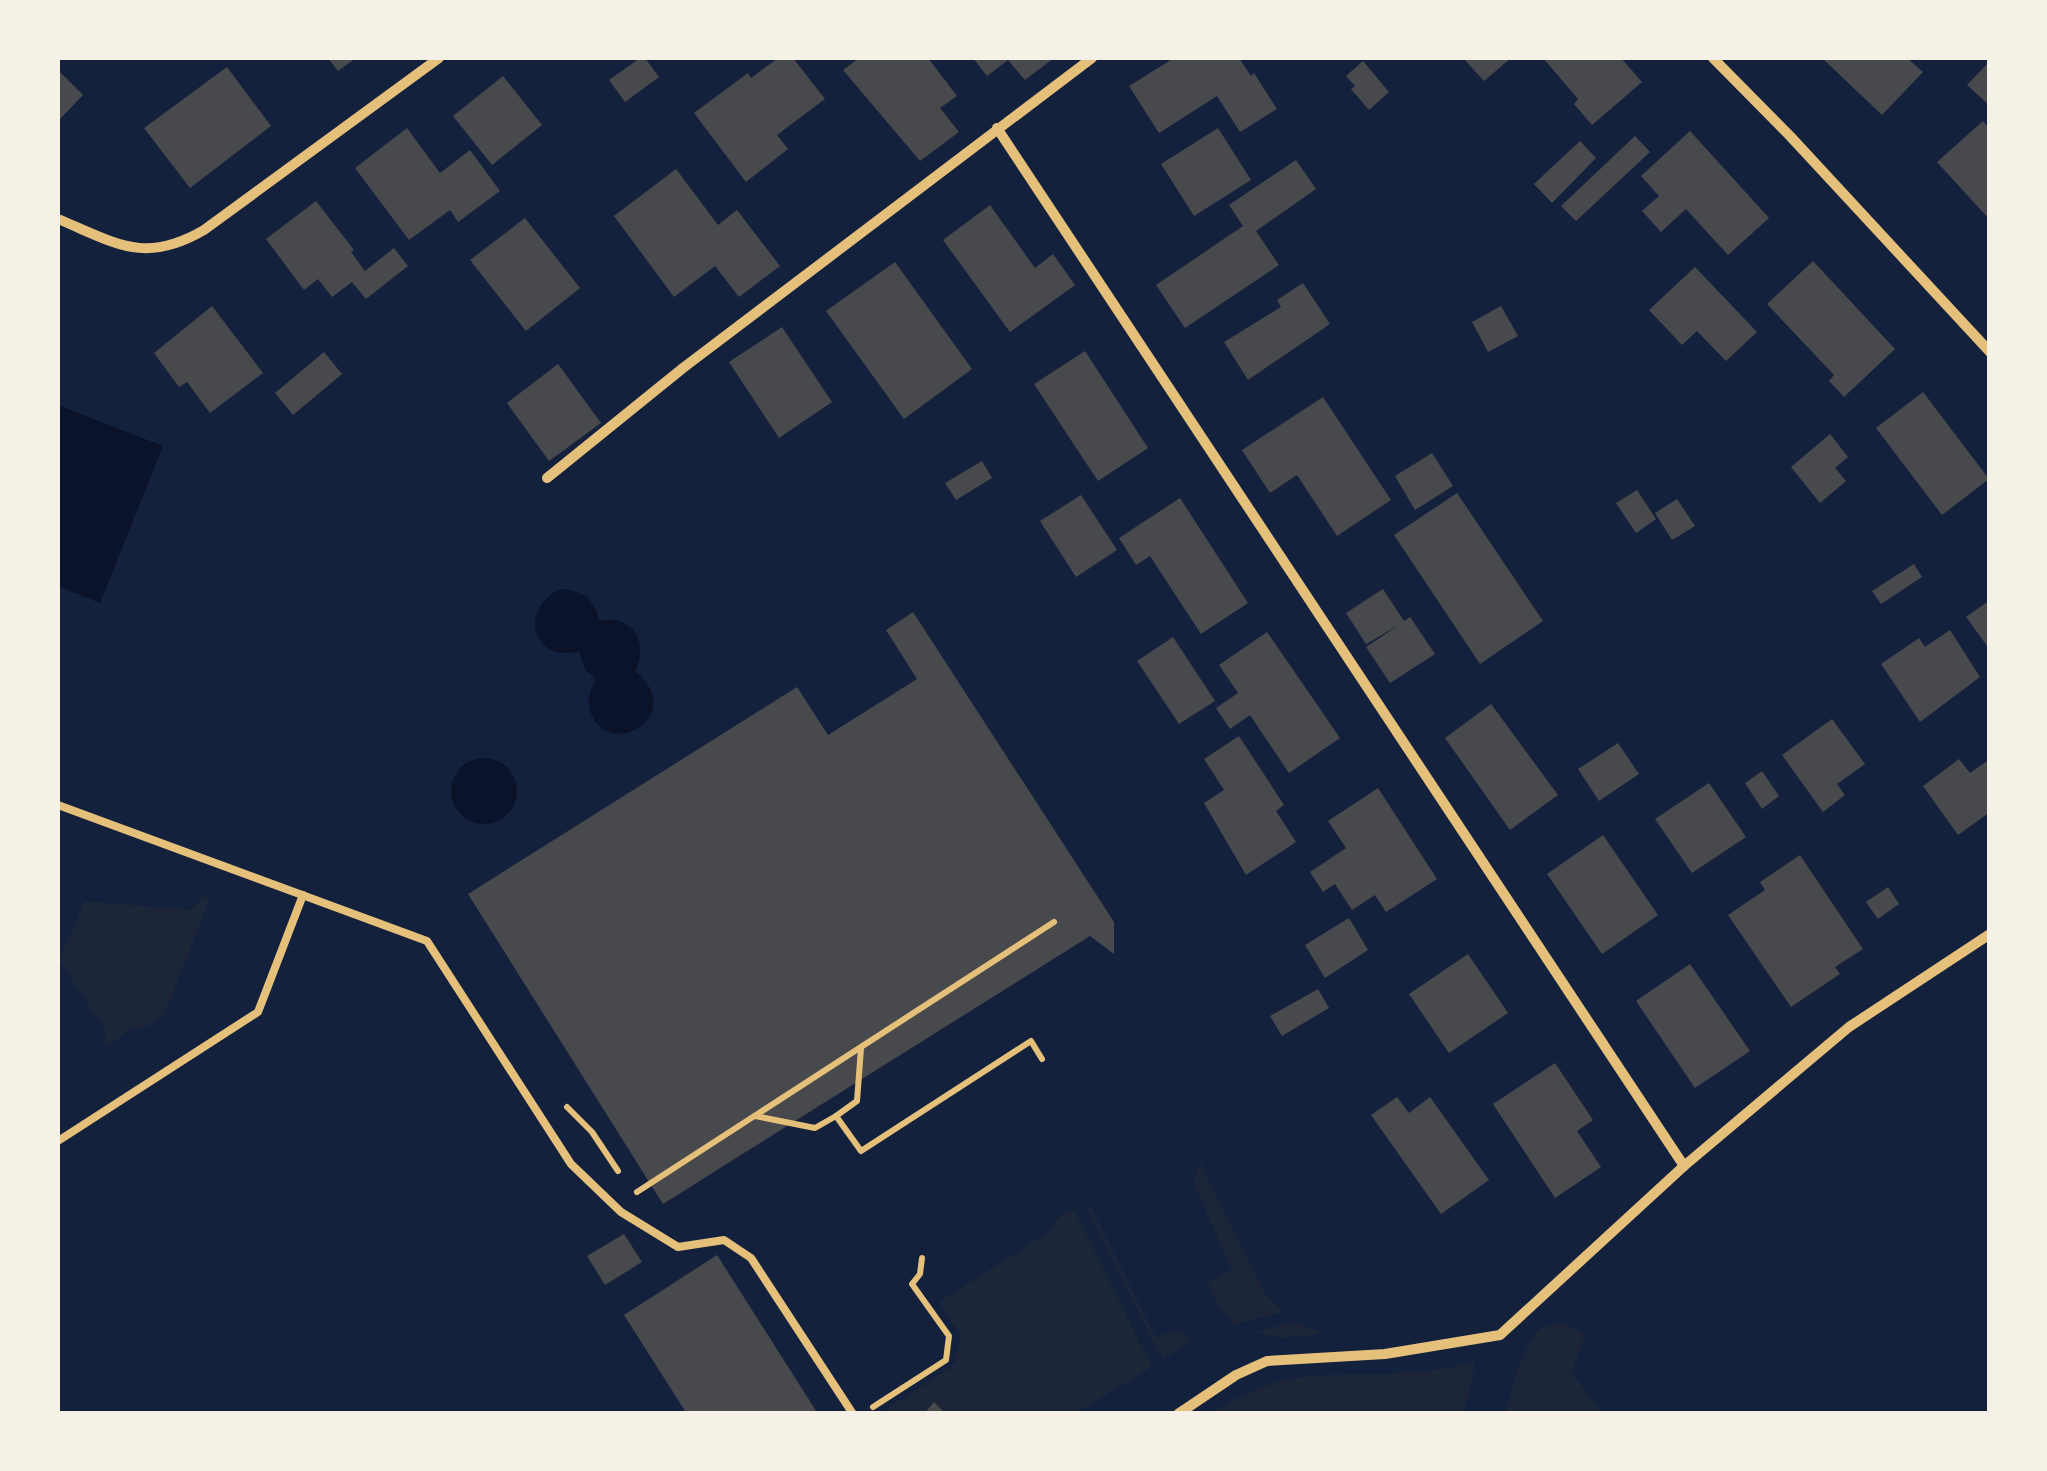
<svg xmlns="http://www.w3.org/2000/svg" width="2047" height="1471" viewBox="0 0 2047 1471" font-family="'DM Sans',sans-serif">
<style>
.green{fill:#1d2539}
.water{fill:#0b132b}
.building{fill:#48494c}
.lines{fill:none;stroke-linecap:round;stroke-linejoin:round}
.path{stroke:#e5c07b;stroke-width:6}
.service{stroke:#e5c07b;stroke-width:8}
.minor{stroke:#e5c07b;stroke-width:10}
</style>
<rect width="100%" height="100%" fill="#14213d"/>
<!-- green -->
<g class="green">
<polygon points="206,895 209,900 165,1014 148,1026 130,1030 106,1047 103,1043 106,1032 59,960 85,901 190,910"/>
<polygon points="1200,1162 1265,1293 1283,1312 1235,1324 1220,1308 1207,1283 1232,1269 1196,1189 1194,1182"/>
<polygon points="1086,1207 1091,1207 1156,1338 1175,1329 1185,1333 1191,1342 1163,1360"/>
<polygon points="1074,1210 1152,1367 1076,1413 946,1413 934,1403 924,1413 886,1414 890,1407 955,1364 961,1336 939,1302 1046,1234 1061,1215"/>
<polygon points="1296,1322 1324,1334 1280,1338 1255,1332"/>
<path d="M 1564,1324 L 1585,1335 L 1572,1372 L 1601,1413 L 1506,1413 C 1512,1391 1523,1333 1547,1326 C 1553,1324 1559,1325 1564,1324 Z"/>
<path d="M 1471,1362 L 1475,1363 L 1464,1413 L 1211,1413 C 1235,1398 1262,1384 1290,1379 C 1350,1369 1413,1381 1471,1362 Z"/>
</g>
<!-- water -->
<g class="water">
<polygon points="58,405 163,446 100,603 58,586"/>
<path d="M 560,589 C 583,590 595,599 599,621 C 632,612 650,644 635,671 C 688,714 613,760 592,716 C 586,703 589,691 596,679 L 585,670 L 579,651 C 534,664 517,610 560,589 Z"/>
<circle cx="484" cy="791" r="33"/>
</g>
<!-- building -->
<g class="building">
<polygon points="328,58 356,58 338,71"/>
<polygon points="640,58 645,58 659,77 625,102 609,80"/>
<polygon points="778,58 793,58 825,99 777,135 788,149 746,182 694,113 748,73 751,78"/>
<polygon points="859,58 928,58 957,96 940,108 959,132 920,161 843,70"/>
<polygon points="973,58 1054,58 1025,80 1008,60 987,76"/>
<polygon points="1174,58 1239,58 1251,76 1254,73 1277,109 1240,132 1217,96 1159,133 1129,86"/>
<polygon points="1463,58 1511,58 1484,81"/>
<polygon points="1543,58 1621,58 1642,82 1592,125 1574,104 1578,99"/>
<polygon points="1822,58 1907,58 1923,72 1882,115"/>
<polygon points="1363,61 1389,92 1369,110 1351,89 1355,86 1346,76"/>
<polygon points="1990,61 1990,106 1967,85"/>
<polygon points="227,67 271,126 190,188 144,128"/>
<polygon points="58,70 83,95 58,121"/>
<polygon points="503,76 542,125 492,165 453,116"/>
<polygon points="1983,121 1990,129 1990,220 1937,162"/>
<polygon points="407,128 440,173 470,150 500,191 458,222 450,210 409,240 355,168"/>
<polygon points="1218,128 1251,180 1194,216 1161,164"/>
<polygon points="1690,131 1769,218 1728,255 1686,209 1661,232 1642,211 1659,196 1641,176"/>
<polygon points="1635,136 1650,152 1576,221 1561,206"/>
<polygon points="1580,141 1596,158 1552,203 1534,184"/>
<polygon points="1296,160 1316,189 1256,231 1279,265 1185,328 1156,285 1243,226 1229,205"/>
<polygon points="676,169 718,225 737,210 780,266 739,297 715,266 674,297 614,216"/>
<polygon points="316,201 354,250 351,252 365,271 394,248 408,266 366,299 352,282 332,297 318,279 304,290 266,239"/>
<polygon points="990,205 1035,268 1053,254 1075,285 1010,332 943,240"/>
<polygon points="525,218 580,288 526,331 470,260"/>
<polygon points="1813,261 1895,349 1844,397 1829,381 1834,375 1767,304"/>
<polygon points="895,262 972,369 904,419 826,311"/>
<polygon points="1695,267 1757,332 1726,361 1697,331 1682,345 1649,310"/>
<polygon points="1303,283 1330,324 1248,380 1224,342 1281,307 1277,300"/>
<polygon points="212,306 263,373 210,413 187,382 179,387 154,353"/>
<polygon points="1501,306 1518,336 1488,352 1472,322"/>
<polygon points="782,327 832,402 779,438 729,362"/>
<polygon points="1085,351 1148,448 1098,481 1034,384"/>
<polygon points="324,352 342,374 293,415 275,393"/>
<polygon points="558,364 601,423 549,461 507,403"/>
<polygon points="1923,392 1989,479 1942,515 1876,428"/>
<polygon points="1323,397 1391,500 1337,536 1297,475 1270,493 1242,450"/>
<polygon points="1830,434 1848,457 1835,468 1846,481 1820,503 1791,467"/>
<polygon points="1432,453 1453,486 1415,510 1395,476"/>
<polygon points="982,461 992,478 956,500 945,483"/>
<polygon points="1637,490 1656,519 1636,533 1616,503"/>
<polygon points="1457,493 1543,621 1480,664 1394,535"/>
<polygon points="1081,495 1117,550 1076,577 1040,521"/>
<polygon points="1180,498 1248,603 1201,634 1150,556 1136,565 1119,538"/>
<polygon points="1677,499 1695,526 1672,540 1655,513"/>
<polygon points="1914,564 1922,577 1881,604 1872,591"/>
<polygon points="1383,589 1404,621 1410,617 1435,654 1390,683 1366,647 1399,625 1366,644 1346,613"/>
<polygon points="1990,600 1990,650 1966,617"/>
<polygon points="913,612 1114,922 1114,954 1090,936 663,1204 468,894 797,687 828,735 917,679 886,630"/>
<polygon points="1950,630 1980,677 1920,722 1881,664 1919,638 1925,647"/>
<polygon points="1267,632 1340,738 1289,773 1250,715 1230,729 1216,708 1238,693 1219,665"/>
<polygon points="1173,637 1215,701 1179,724 1137,661"/>
<polygon points="1491,704 1558,795 1510,830 1445,738"/>
<polygon points="1832,719 1865,764 1837,784 1845,795 1823,812 1782,755"/>
<polygon points="1239,736 1284,805 1276,811 1296,842 1246,875 1204,803 1224,790 1204,759"/>
<polygon points="1618,743 1639,774 1599,801 1578,769"/>
<polygon points="1959,759 1970,773 1990,759 1990,812 1958,835 1923,786"/>
<polygon points="1762,771 1779,796 1762,809 1745,783"/>
<polygon points="1709,783 1746,837 1692,873 1655,819"/>
<polygon points="1378,788 1437,879 1386,912 1375,895 1352,910 1335,884 1323,892 1310,872 1346,848 1328,821"/>
<polygon points="1603,835 1658,915 1602,954 1547,874"/>
<polygon points="1800,855 1863,949 1835,967 1840,974 1791,1007 1728,915 1765,890 1760,882"/>
<polygon points="1888,887 1899,904 1878,919 1866,902"/>
<polygon points="1349,918 1368,950 1325,978 1305,945"/>
<polygon points="1468,954 1508,1013 1449,1053 1409,994"/>
<polygon points="1690,964 1750,1051 1695,1088 1636,1001"/>
<polygon points="1318,989 1329,1008 1282,1036 1270,1016"/>
<polygon points="1555,1063 1593,1120 1577,1131 1601,1167 1555,1198 1493,1104"/>
<polygon points="1397,1097 1409,1113 1430,1097 1489,1180 1441,1214 1371,1115"/>
<polygon points="624,1234 642,1262 605,1285 587,1256"/>
<polygon points="717,1255 818,1414 687,1414 624,1315"/>
<polygon points="934,1402 946,1414 924,1414"/>
</g>
<g class="lines">
<!-- path -->
<g class="path">
<polyline points="567,1107 592,1132 618,1171"/>
<polyline points="755,1116 815,1128 836,1116 861,1151 1031,1041 1042,1059"/>
<polyline points="836,1116 857,1101 861,1048"/>
<polyline points="637,1192 1054,922"/>
<polyline points="873,1407 946,1360 949,1336 912,1284 920,1274 922,1258"/>
</g>
<!-- service -->
<g class="service">
<polyline points="58,805 427,941 571,1164 621,1212 678,1247 724,1240 751,1258 853,1414"/>
<polyline points="58,1141 258,1012 303,895"/>
</g>
<!-- minor -->
<g class="minor">
<polyline points="1713,58 1790,136 1990,352"/>
<polyline points="997,128 1684,1166"/>
<path d="M 58,219 C 116,243 144,265 204,230 L 439,58"/>
<polyline points="547,478 683,368 1092,58"/>
<polyline points="1178,1414 1236,1375 1267,1361 1385,1354 1500,1335 1684,1166 1849,1027 1990,934"/>
</g>
</g>
<!-- border -->
<rect width="2047" height="1471" fill="none" stroke="#f6f1e7" stroke-width="120"/>
</svg>
